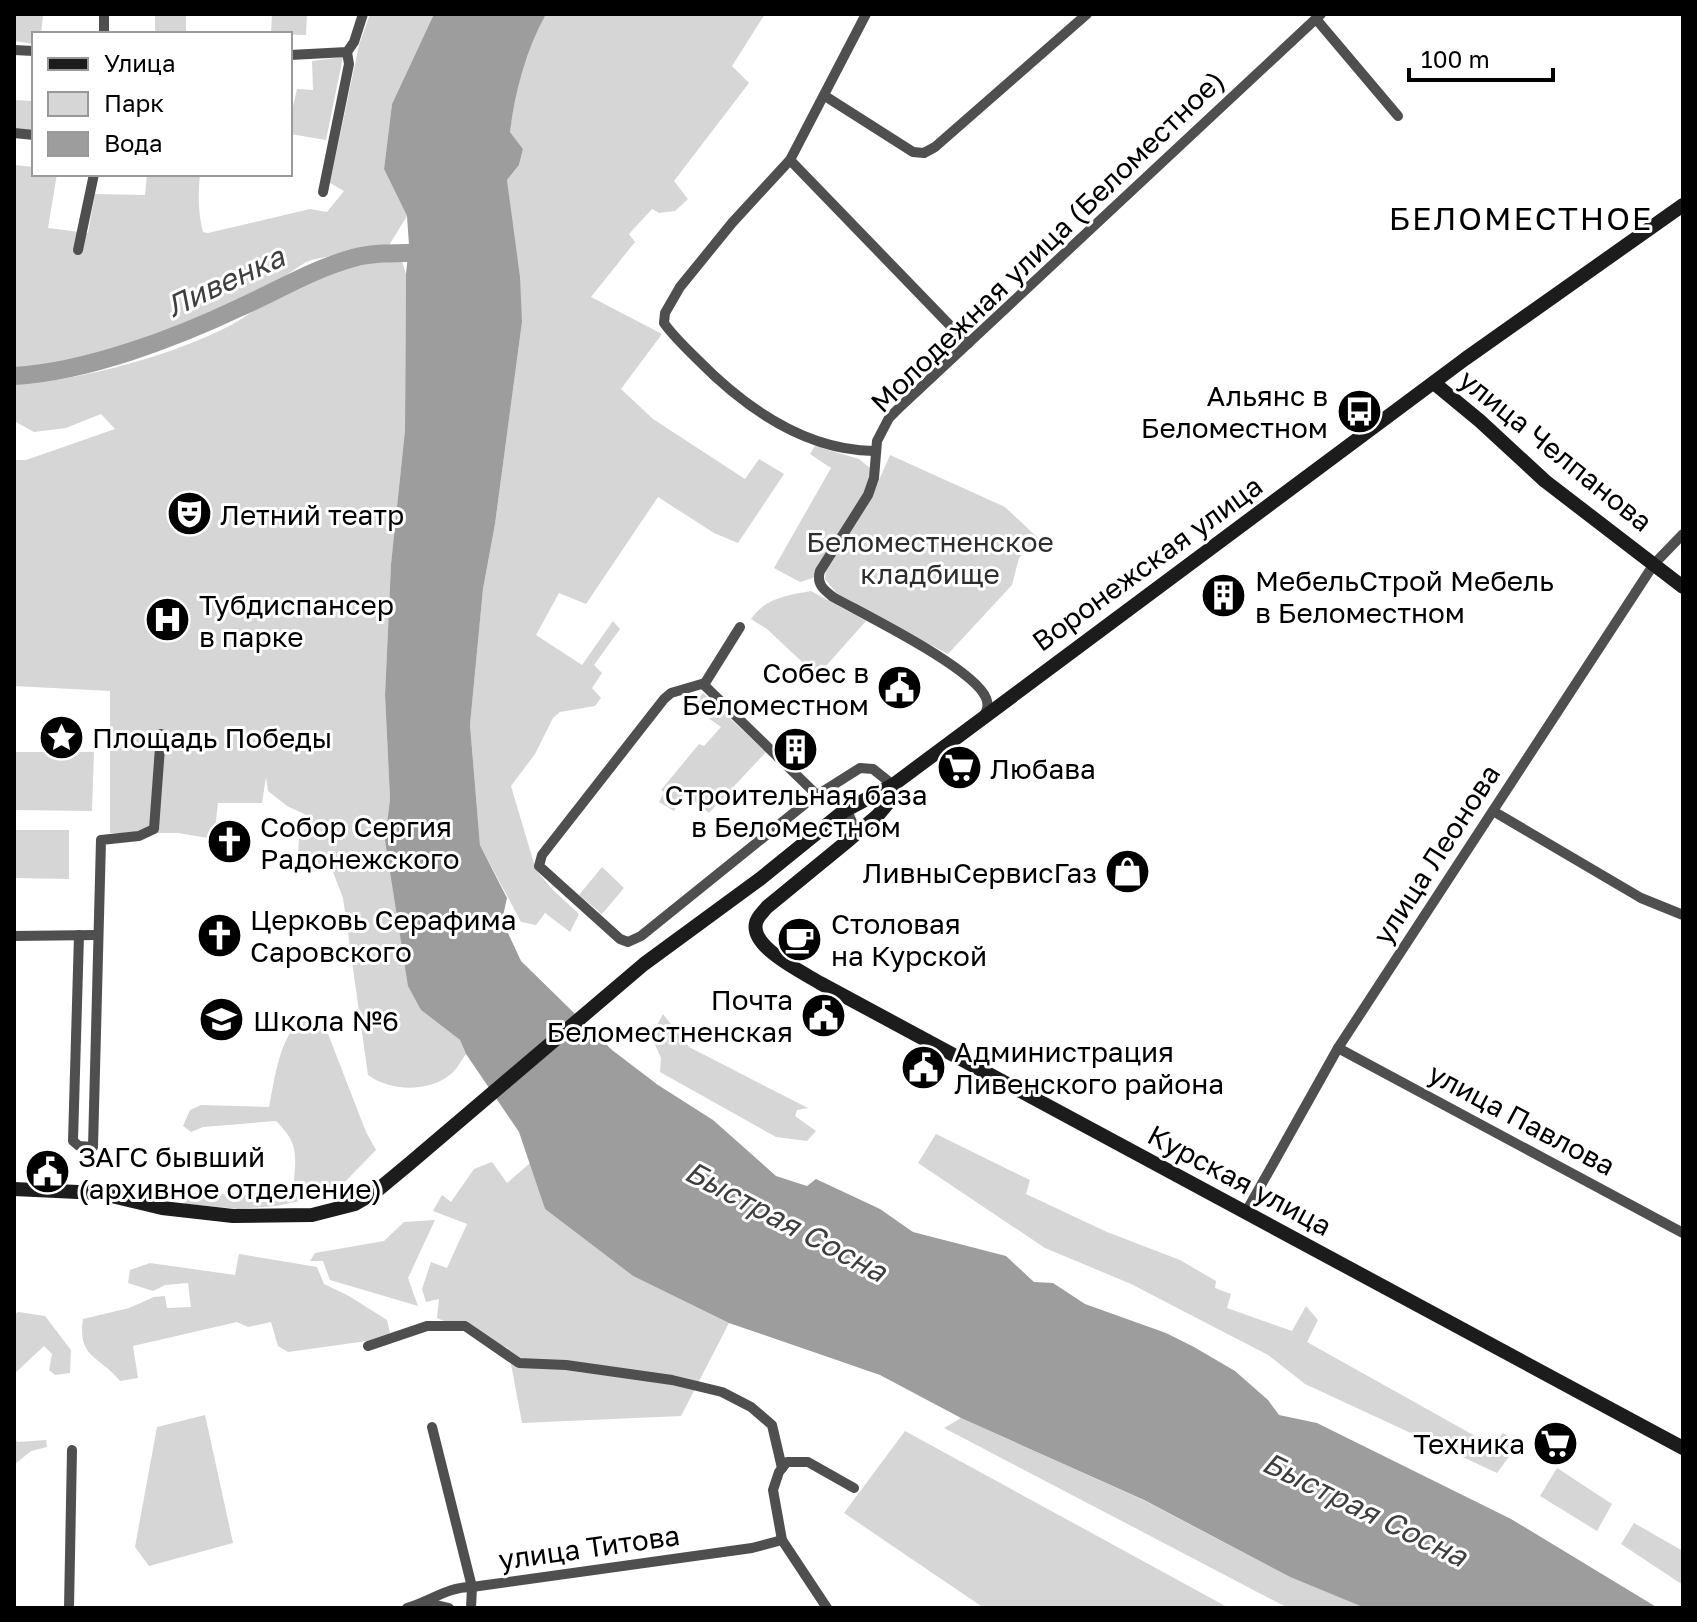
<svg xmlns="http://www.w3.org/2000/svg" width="1697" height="1622" viewBox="0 0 1697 1622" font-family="'Golos Text',sans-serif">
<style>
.green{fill:#d6d6d6}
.water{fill:#9d9d9d}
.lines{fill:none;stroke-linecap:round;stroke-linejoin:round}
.river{stroke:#9d9d9d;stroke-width:18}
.street{stroke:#4f4f4f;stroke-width:10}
.secondary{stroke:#1c1c1c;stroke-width:14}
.labels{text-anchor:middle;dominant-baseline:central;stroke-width:6;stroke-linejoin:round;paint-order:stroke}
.street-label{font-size:28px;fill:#000;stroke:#fff}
.poi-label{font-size:28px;fill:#000;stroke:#fff;text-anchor:start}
.park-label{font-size:28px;fill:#2d2d2d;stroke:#fff}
.water-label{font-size:30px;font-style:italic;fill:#3e3e3e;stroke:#fff}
.quarter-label{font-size:32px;letter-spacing:2px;fill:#000;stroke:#fff}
</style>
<rect width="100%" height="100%" fill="#fff"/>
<!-- green -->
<g class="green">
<polygon points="14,14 43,15 41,34 34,34 34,44 14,41"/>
<rect x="155" y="14" width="31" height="20"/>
<polygon points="272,14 307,14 306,35 271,34"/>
<path d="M 370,14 L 434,14 L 392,104 L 384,169 L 407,216 L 388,247 C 363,250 339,254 316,259 C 302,261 286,277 274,284 C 257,294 237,301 219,309 C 154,336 84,362 14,368 L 14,165 L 34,167 L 34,174 L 57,174 L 48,228 L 88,233 L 95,194 L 145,195 L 147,174 L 200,174 C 198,193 198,213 203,232 L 208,233 L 310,209 L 327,212 L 344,191 L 330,183 L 359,45 Z"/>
<path d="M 546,14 L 765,14 L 732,66 L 749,83 L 674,181 L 688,199 L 675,211 L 659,213 L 652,209 L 629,234 L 635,242 L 591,297 L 662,334 L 621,389 L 653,419 L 745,479 L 759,459 L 784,474 L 738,543 L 714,533 L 658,497 L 586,604 L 559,593 L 536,635 L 582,665 L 613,621 L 620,629 L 594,665 L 602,673 L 592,688 L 601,698 L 595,706 L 560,712 L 553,718 L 535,754 L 511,786 L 536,870 L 553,890 L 579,914 L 570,932 L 545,913 L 536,925 L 521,922 L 480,845 L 470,725 L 483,589 L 495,524 L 522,322 L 507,180 L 519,165 L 523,149 L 510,132 C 515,91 525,50 546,14 Z"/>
<polygon points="343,57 326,140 290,134 290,119 297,89 313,90 312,61"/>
<polygon points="14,100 34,101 34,131 14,129"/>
<path d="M 377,259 L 402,261 L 406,274 L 405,430 L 391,564 L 385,695 L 390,799 L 385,840 L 421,1010 L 460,1040 L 466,1054 C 461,1061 457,1069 451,1074 C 429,1093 389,1091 368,1075 L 343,898 L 333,872 L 298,854 L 299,839 L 311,817 L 287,806 L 268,791 L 266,777 L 262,803 L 218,803 L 214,839 L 178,833 L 110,833 L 110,691 L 14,686 L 14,460 L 26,460 L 115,429 L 101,414 L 66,428 L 34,432 L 14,421 L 14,384 C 77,382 183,353 238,321 C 252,313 265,302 279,294 C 310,278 344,270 377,259 Z"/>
<path d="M 815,446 L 859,459 L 870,468 C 871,502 829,547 813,578 L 800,582 L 774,568 L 831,468 L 810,454 Z"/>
<polygon points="890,455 1005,507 1038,538 1019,558 1012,585 948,654 838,595 825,579 826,568 872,496"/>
<path d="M 811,591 L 866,621 L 817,676 L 767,629 L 751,619 C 765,598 788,595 811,591 Z"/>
<polygon points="703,693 766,752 709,813 684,793 674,811 659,802 664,792 661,790 699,744 704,746 721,727 691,706"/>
<polygon points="14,752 94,752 92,811 14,810"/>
<polygon points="14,830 69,830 69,879 14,878"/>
<polygon points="602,867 624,888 602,914 579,895"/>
<polygon points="663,1014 689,1047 808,1108 797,1110 795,1116 816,1131 807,1141 776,1137 660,1072 661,1058 651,1036"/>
<path d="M 303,1018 L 325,1026 L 366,1132 L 376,1150 L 333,1194 L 276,1206 L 239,1209 L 186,1204 L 175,1194 L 177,1192 L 264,1196 L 274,1194 L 294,1182 C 296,1152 298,1143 276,1121 L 203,1127 L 191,1132 L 183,1126 L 190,1110 L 201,1105 L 269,1107 C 275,1078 279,1037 303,1018 Z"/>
<polygon points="936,1134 1030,1180 1026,1194 1107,1232 1180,1260 1216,1281 1215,1288 1231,1294 1227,1308 1292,1331 1306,1306 1318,1320 1307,1342 1493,1446 1503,1433 1519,1443 1497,1473 1305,1384 1268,1355 1131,1284 1045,1248 918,1163"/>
<polygon points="492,1162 507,1183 530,1163 545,1209 633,1276 729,1323 681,1416 522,1423 508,1348 437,1318 439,1299 426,1302 422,1289 431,1262 447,1268 467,1224 433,1211 442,1195 451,1202 474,1169"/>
<polygon points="435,1220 408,1278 418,1306 330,1280 323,1261 310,1261 315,1253 384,1241 404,1222"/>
<path d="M 239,1254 L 317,1267 L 324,1284 L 349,1296 L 387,1320 L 390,1333 L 367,1341 L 288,1352 L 278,1346 L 271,1322 L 248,1327 L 237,1322 L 133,1346 L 138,1378 L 120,1381 C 100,1356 77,1358 83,1319 L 129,1308 L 154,1297 L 165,1296 L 167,1308 L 191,1307 L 188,1283 L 165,1285 L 153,1291 L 128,1283 L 130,1270 L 150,1263 L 235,1275 Z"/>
<polygon points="18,1312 45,1316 71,1350 70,1373 55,1375 49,1370 52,1354 44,1346 14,1374 14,1315"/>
<polygon points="205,1415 233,1543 149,1566 135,1547 157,1427"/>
<polygon points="961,1418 1143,1500 1290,1577 1365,1608 1288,1608 944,1428"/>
<polygon points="905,1431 1229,1608 984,1608 844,1513"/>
<polygon points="14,1439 18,1442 46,1440 47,1447 31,1451 14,1465"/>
<polygon points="1557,1468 1612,1504 1597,1531 1540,1496"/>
<polygon points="1634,1523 1683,1551 1683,1585 1621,1544"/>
</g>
<!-- water -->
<path class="water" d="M 434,14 L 546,14 C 526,50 515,91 510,132 L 523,149 L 519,165 L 507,180 L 520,277 L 522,322 L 495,524 L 483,589 L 470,725 L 480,845 L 507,898 L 502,920 L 521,961 L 612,1050 L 658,1085 L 713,1120 L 776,1176 L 807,1186 L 816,1179 L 880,1209 L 913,1232 L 1006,1256 L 1034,1282 L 1053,1283 L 1085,1304 L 1166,1333 L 1194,1347 L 1235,1371 L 1268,1400 L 1279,1415 L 1317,1423 L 1511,1519 L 1658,1608 L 1365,1608 L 1290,1577 L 1144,1500 L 961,1418 L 880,1375 L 729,1323 L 633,1276 L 545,1209 L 519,1132 L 466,1054 L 460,1040 L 421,1010 L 408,986 L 385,840 L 390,799 L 385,695 L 391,564 L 405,430 L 406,274 L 409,245 L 407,216 L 384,169 L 392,104 Z"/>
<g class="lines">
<!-- river -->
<path class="river" d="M 14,376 C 86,372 176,338 241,307 C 279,290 313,269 353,258 C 378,251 406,254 432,252"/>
<!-- street -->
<g class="street">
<path d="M 866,14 L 790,160 L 732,223 L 680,287 L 665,313 L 664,323 C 673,336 686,348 697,359 C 745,408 804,450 874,451"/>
<polyline points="1316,19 1398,116"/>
<polyline points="104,34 104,14"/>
<polyline points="14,50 34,51"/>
<polyline points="290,55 347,52 354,42 363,14"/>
<polyline points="825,96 913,152 924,153 935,147 1087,14"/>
<polyline points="14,133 34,135"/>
<polyline points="790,160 968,344"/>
<polyline points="323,192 349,64 347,52"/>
<polyline points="78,250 94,174"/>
<polyline points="740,627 705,683 671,693 664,699 542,855 539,866 620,939 628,942 641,936 811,799 860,768 873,769 893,785"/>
<polyline points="703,684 817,795"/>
<path d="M 984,716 C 987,710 989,705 986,698 C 974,668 865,615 833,597 C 824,590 816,584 820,571 L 868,495 L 874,478 L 877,441 L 889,418 L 901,406 L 1321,14"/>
<path d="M 822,793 L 843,802 C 847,815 858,823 850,839"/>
<polyline points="1493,811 1641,898 1683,915"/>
<polyline points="79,935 73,1141 79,1146 93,1147 101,840 139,836 154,829 161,734"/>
<polyline points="14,936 97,935"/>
<polyline points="1338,1048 1683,1233"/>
<polyline points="1246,1212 1338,1048 1654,564 1683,534"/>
<polyline points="368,1346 427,1326 465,1326 519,1363 566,1365 672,1380 722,1392 751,1407 772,1425 782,1468"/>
<polyline points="432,1427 472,1587 471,1608"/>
<polyline points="428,1603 449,1608"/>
<polyline points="69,1608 72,1450"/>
<path d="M 407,1608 C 429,1602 449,1586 472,1587 L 752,1548 L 782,1540"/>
<polyline points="827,1608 782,1540 773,1490 779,1472 787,1462 808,1462 854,1488"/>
</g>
<!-- secondary -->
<g class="secondary">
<polyline points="1434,383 1480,421 1545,481 1683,587"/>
<path d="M 893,785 L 894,796 L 878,815 L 850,839 L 767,907 C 763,912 757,917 756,923 C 750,947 802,972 820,983 L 1683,1448"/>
<polyline points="14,1189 99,1193 162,1208 233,1216 312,1215 355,1204 374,1193 409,1164 644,964 760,879 844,811 893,785 1465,359 1683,205"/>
</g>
</g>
<!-- icons -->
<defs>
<symbol id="bus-disc" viewBox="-11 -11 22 22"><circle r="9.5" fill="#000" stroke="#fff"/><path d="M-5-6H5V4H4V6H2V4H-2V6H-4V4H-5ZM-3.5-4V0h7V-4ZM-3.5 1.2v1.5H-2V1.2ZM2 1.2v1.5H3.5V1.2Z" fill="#fff"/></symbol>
<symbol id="theatre-disc" viewBox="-11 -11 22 22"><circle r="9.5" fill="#000" stroke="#fff"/><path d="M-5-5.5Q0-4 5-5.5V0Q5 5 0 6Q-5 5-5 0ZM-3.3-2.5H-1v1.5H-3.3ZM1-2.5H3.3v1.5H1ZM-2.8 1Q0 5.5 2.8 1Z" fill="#fff"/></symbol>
<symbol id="building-disc" viewBox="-11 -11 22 22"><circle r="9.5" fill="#000" stroke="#fff"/><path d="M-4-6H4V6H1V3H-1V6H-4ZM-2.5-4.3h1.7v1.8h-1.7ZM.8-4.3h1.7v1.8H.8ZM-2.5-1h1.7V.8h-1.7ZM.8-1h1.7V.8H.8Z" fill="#fff"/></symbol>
<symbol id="hospital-disc" viewBox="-11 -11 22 22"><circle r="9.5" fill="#000" stroke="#fff"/><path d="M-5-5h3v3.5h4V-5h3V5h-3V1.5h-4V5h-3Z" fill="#fff"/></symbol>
<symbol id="civic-disc" viewBox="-11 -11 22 22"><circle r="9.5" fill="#000" stroke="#fff"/><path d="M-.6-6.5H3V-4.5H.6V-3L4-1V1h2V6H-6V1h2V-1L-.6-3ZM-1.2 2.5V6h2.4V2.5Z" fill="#fff"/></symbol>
<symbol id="sight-disc" viewBox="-11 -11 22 22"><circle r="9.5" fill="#000" stroke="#fff"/><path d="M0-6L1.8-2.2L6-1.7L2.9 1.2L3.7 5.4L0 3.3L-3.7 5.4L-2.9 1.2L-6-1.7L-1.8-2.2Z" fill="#fff"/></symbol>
<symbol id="supermarket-disc" viewBox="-11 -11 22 22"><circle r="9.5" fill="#000" stroke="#fff"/><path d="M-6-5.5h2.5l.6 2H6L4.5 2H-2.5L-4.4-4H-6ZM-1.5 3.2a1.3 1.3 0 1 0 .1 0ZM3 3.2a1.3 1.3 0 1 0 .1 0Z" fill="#fff"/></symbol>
<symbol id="church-disc" viewBox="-11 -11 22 22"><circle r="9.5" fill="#000" stroke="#fff"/><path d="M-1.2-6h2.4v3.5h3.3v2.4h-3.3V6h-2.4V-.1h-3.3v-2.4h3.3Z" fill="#fff"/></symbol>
<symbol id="shop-disc" viewBox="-11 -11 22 22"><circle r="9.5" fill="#000" stroke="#fff"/><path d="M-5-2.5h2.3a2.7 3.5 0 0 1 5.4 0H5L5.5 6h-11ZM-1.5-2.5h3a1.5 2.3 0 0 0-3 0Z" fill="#fff"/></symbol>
<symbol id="cafe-disc" viewBox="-11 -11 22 22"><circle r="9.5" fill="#000" stroke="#fff"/><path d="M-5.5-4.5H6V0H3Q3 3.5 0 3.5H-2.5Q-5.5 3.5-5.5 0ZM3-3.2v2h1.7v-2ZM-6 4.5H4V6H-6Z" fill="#fff"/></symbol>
<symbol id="school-disc" viewBox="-11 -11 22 22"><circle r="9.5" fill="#000" stroke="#fff"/><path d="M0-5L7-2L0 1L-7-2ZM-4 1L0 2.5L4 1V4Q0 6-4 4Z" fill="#fff"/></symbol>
</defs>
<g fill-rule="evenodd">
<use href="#bus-disc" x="1334" y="386" width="51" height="51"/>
<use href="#theatre-disc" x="164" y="488" width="51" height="51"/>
<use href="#building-disc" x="1198" y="570" width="51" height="51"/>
<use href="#hospital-disc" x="142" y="594" width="51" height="51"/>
<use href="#civic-disc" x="874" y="662" width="51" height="51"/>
<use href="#sight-disc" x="36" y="712" width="51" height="51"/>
<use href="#building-disc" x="770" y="724" width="51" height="51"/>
<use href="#supermarket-disc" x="934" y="742" width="51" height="51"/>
<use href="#church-disc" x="204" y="816" width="51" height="51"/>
<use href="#shop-disc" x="1102" y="846" width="51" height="51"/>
<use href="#church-disc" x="194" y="910" width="51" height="51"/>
<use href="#cafe-disc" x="774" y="914" width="51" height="51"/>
<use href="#civic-disc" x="798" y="990" width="51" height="51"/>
<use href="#school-disc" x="196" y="994" width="51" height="51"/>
<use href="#civic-disc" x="898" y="1042" width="51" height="51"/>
<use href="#civic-disc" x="22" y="1146" width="51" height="51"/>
<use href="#supermarket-disc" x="1530" y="1418" width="51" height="51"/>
</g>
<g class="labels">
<!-- street labels -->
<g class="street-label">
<text transform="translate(1047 241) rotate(-44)">Молодежная улица (Беломестное)</text>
<text transform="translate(1556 450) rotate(39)">улица Челпанова</text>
<text transform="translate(1147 563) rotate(-36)">Воронежская улица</text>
<text transform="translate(1436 854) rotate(-57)">улица Леонова</text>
<text transform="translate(1522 1119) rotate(28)">улица Павлова</text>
<text transform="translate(1240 1180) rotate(28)">Курская улица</text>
<text transform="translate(589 1547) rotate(-8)">улица Титова</text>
</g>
<!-- poi labels -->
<g class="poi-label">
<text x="1328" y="395" text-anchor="end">Альянс в<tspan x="1328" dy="32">Беломестном</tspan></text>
<text x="220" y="514">Летний театр</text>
<text x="1255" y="580">МебельСтрой Мебель<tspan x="1255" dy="32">в Беломестном</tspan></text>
<text x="199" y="604">Тубдиспансер<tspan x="199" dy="32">в парке</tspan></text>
<text x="869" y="672" text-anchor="end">Собес в<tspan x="869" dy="32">Беломестном</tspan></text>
<text x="92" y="737">Площадь Победы</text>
<text x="990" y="768">Любава</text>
<text x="796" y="794" text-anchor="middle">Строительная база<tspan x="796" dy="32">в Беломестном</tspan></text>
<text x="260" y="826">Собор Сергия<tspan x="260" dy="32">Радонежского</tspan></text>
<text x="1097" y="872" text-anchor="end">ЛивныСервисГаз</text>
<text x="250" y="919">Церковь Серафима<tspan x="250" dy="32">Саровского</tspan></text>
<text x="831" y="923">Столовая<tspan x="831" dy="32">на Курской</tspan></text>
<text x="793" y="999" text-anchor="end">Почта<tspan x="793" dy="32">Беломестненская</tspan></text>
<text x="253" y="1020">Школа №6</text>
<text x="954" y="1051">Администрация<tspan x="954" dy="32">Ливенского района</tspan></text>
<text x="78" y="1156">ЗАГС бывший<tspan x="78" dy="32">(архивное отделение)</tspan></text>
<text x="1525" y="1443" text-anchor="end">Техника</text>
</g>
<!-- park labels -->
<g class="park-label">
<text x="930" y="541">Беломестненское<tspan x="930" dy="32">кладбище</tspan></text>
</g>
<!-- water labels -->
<g class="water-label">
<text transform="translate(225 281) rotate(-25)">Ливенка</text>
<text transform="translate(786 1221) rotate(28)">Быстрая Сосна</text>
<text transform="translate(1365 1509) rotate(26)">Быстрая Сосна</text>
</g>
<!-- quarter labels -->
<g class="quarter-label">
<text x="1521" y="218">БЕЛОМЕСТНОЕ</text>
</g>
</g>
<!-- border -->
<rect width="1697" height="1622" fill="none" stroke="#000000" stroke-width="32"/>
<!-- legend -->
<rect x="32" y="32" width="260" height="144" fill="#ffffff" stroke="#999999" stroke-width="2"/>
<rect x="48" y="58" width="40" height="12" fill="#1c1c1c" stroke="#999999" stroke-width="2"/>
<text x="104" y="72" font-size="24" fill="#000000">Улица</text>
<rect x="48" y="92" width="40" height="24" fill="#d6d6d6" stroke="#999999" stroke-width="2"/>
<text x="104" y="112" font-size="24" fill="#000000">Парк</text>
<rect x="48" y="132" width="40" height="24" fill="#9d9d9d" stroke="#999999" stroke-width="2"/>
<text x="104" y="152" font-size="24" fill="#000000">Вода</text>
<!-- scale -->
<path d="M1409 68v12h144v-12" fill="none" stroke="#000000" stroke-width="4"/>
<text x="1421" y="68" font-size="24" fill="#000000" stroke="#ffffff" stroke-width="6" paint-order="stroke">100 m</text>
</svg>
